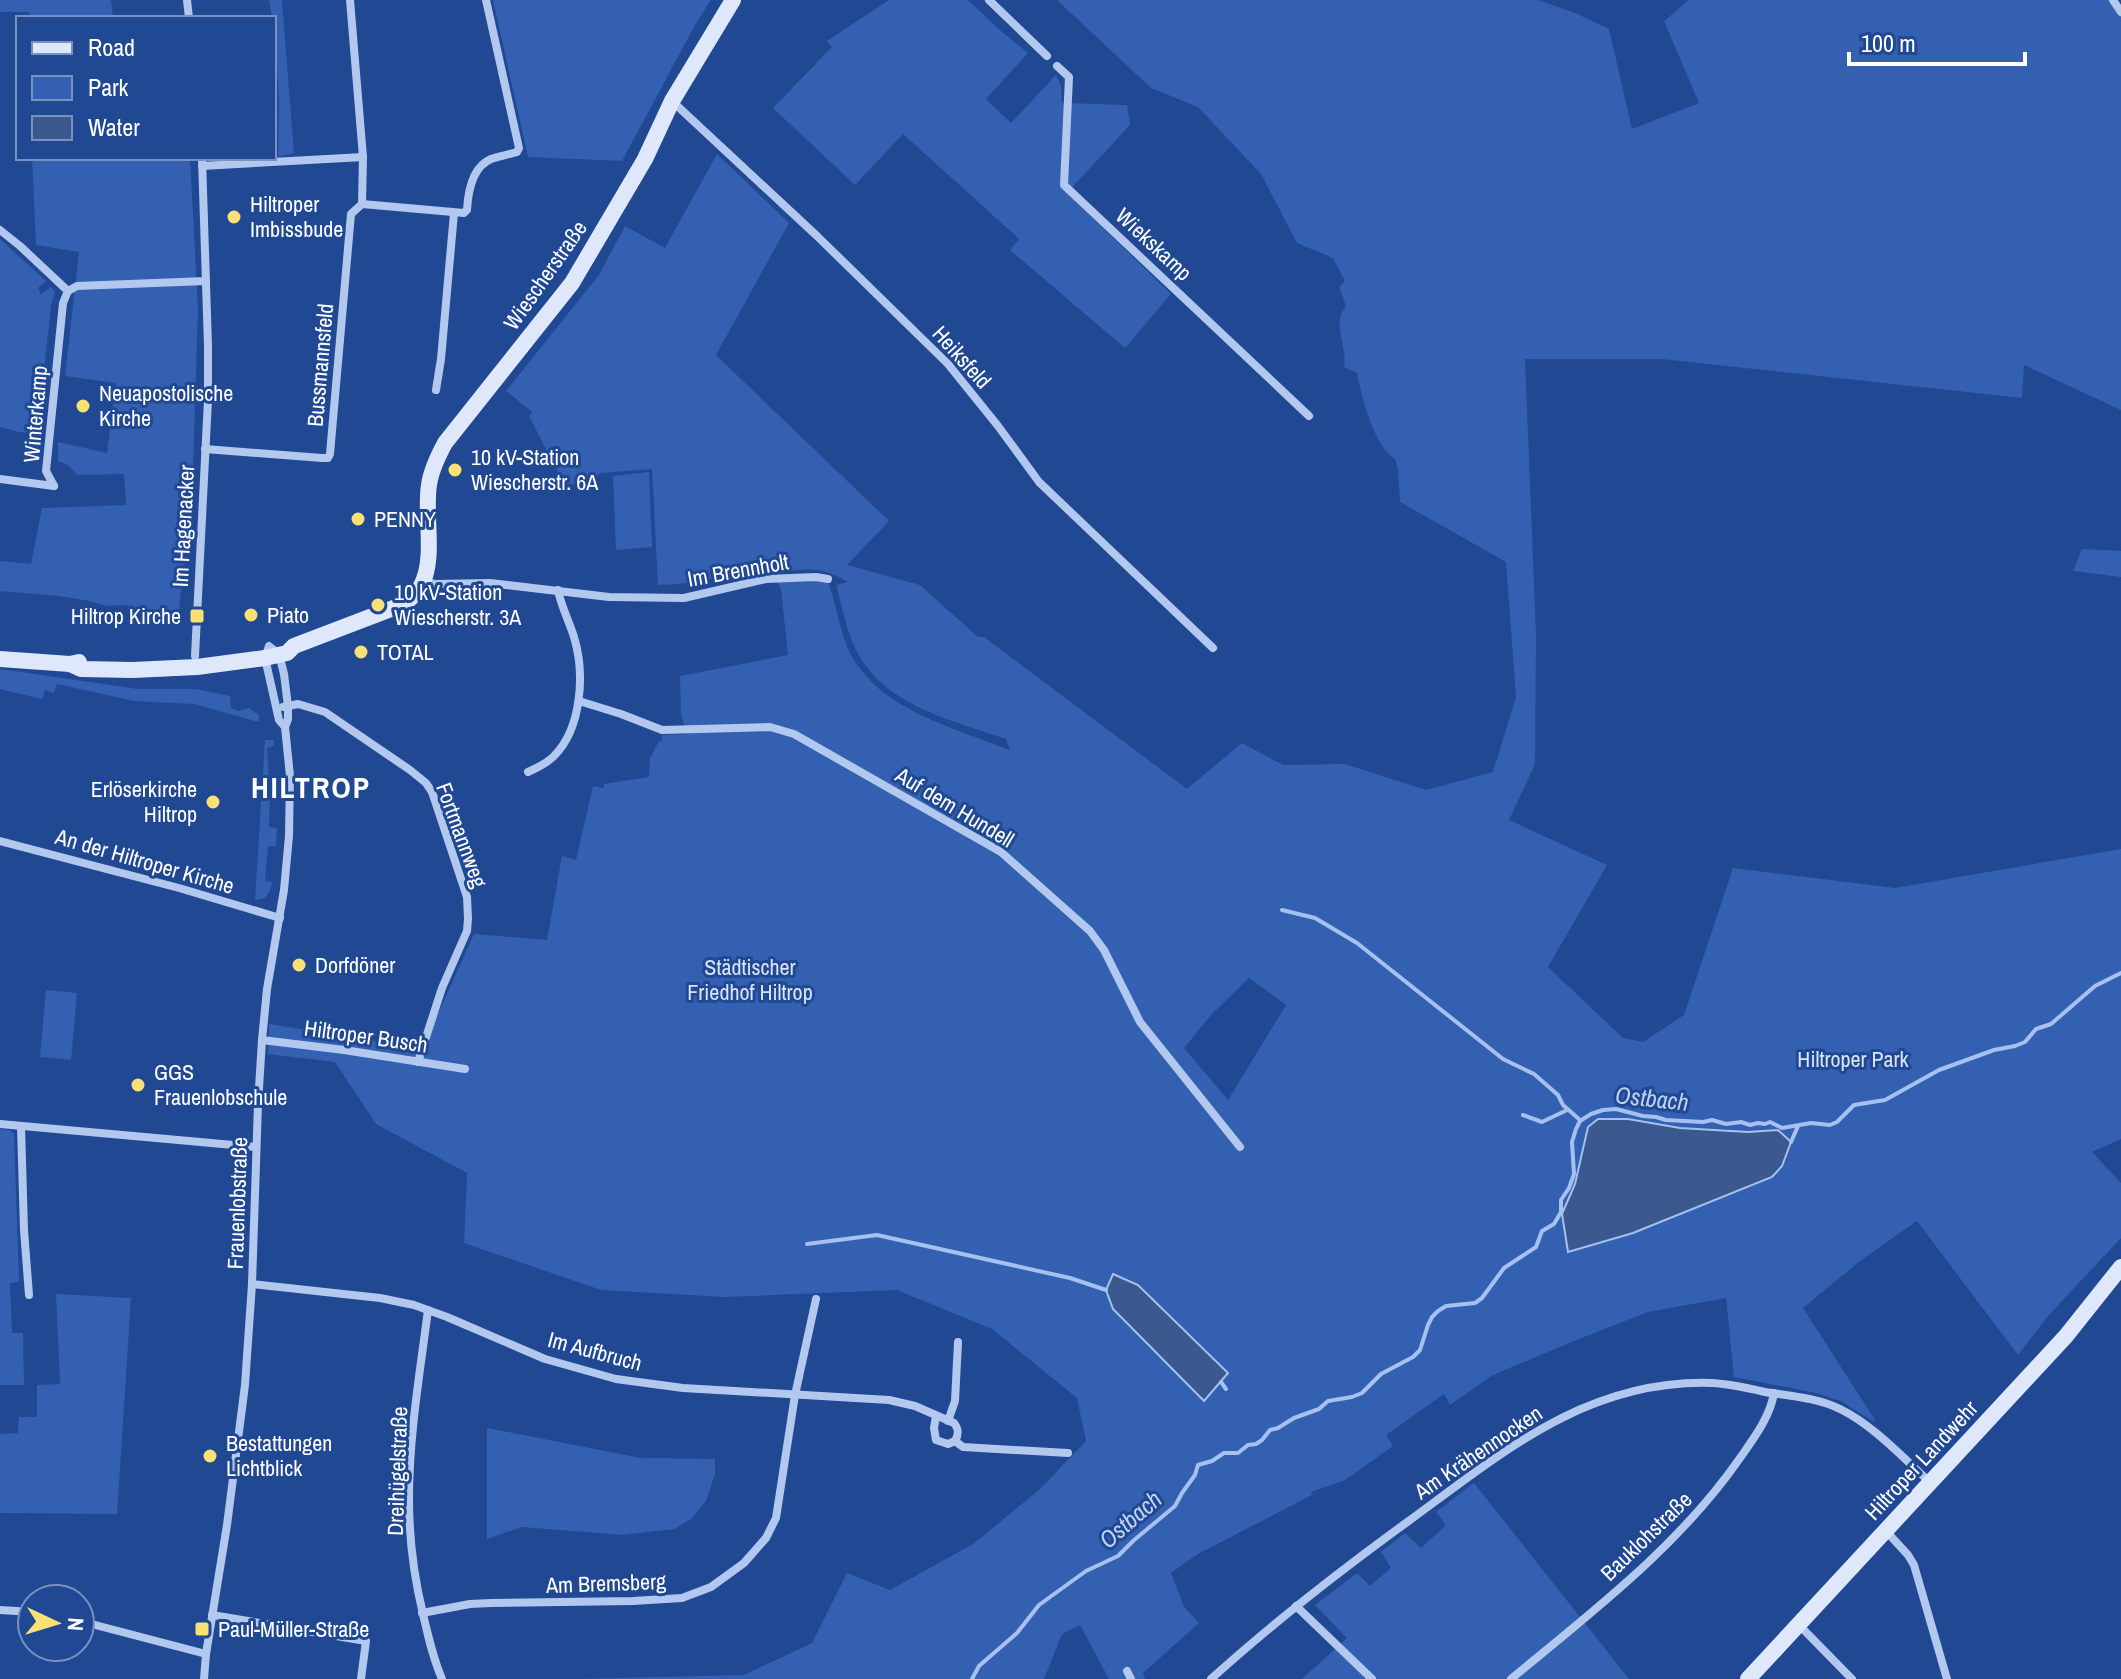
<svg xmlns="http://www.w3.org/2000/svg" width="2121" height="1679" viewBox="0 0 2121 1679" font-family="'Archivo Narrow',sans-serif">
<style>
.green{fill:#3460b1;fill-rule:evenodd}
.water{fill:#3b588f;stroke:#a6c1ef;stroke-width:2}
.lines{fill:none;stroke-linecap:round;stroke-linejoin:round}
.stream{stroke:#a6c1ef;stroke-width:4}
.street{stroke:#b2c8ee;stroke-width:8}
.secondary{stroke:#dfe8fa;stroke-width:16}
.poi-dot{fill:#fbe073;stroke:#204893;stroke-width:3}
.labels{text-anchor:middle;dominant-baseline:central;stroke-width:6;stroke-linejoin:round;paint-order:stroke}
.poi-label{font-size:22px;fill:#fff;stroke:#204893;text-anchor:start}
.street-label{font-size:22px;fill:#fff;stroke:#204893}
.park-label{font-size:22px;fill:#d8e4fa;stroke:#204893}
.water-label{font-size:24px;font-style:italic;fill:#bfd2f5;stroke:#204893}
.district-label{font-size:30px;font-weight:bold;letter-spacing:2px;fill:#fff;stroke:#204893}
</style>
<rect width="100%" height="100%" fill="#204893"/>
<!-- green -->
<g class="green">
<polygon points="0,0 111,0 113,18 30,18 29,12 0,12"/>
<polygon points="269,0 282,0 294,153 278,157 279,100 274,18 272,18"/>
<polygon points="493,0 711,0 695,25 622,161 528,157"/>
<polygon points="889,0 968,0 1002,32 1028,53 986,99 1011,123 1056,75 1061,86 1062,103 1127,105 1130,125 1067,193 1171,294 1125,348 1010,250 1019,239 903,134 855,185 773,108 832,47 827,41"/>
<path d="M 1057,0 L 1538,0 L 1575,13 L 1609,29 L 1632,129 L 1699,103 L 1664,21 L 1689,0 L 2111,0 L 2121,14 L 2121,410 L 2024,365 L 2022,398 L 1662,359 L 1525,359 L 1536,634 L 1535,764 L 1509,820 L 1607,865 L 1548,967 L 1623,1038 L 1643,1042 L 1684,1015 L 1733,868 L 1895,888 L 2121,849 L 2121,1139 L 2092,1152 L 2121,1183 L 2121,1238 L 2048,1316 L 2018,1355 L 1917,1221 L 1860,1261 L 1803,1308 L 1875,1420 L 1874,1422 L 1841,1401 L 1816,1393 L 1734,1377 L 1726,1298 L 1648,1312 L 1569,1343 L 1493,1375 L 1450,1405 L 1444,1394 L 1386,1435 L 1393,1446 L 1345,1480 L 1311,1492 L 1312,1495 L 1198,1554 L 1171,1573 L 1184,1607 L 1199,1623 L 1143,1673 L 1145,1679 L 1109,1679 L 1080,1625 L 1062,1634 L 1044,1679 L 573,1679 L 744,1675 L 812,1643 L 847,1573 L 890,1590 L 973,1544 L 1039,1490 L 1086,1441 L 1077,1398 L 992,1329 L 897,1290 L 724,1297 L 601,1290 L 464,1243 L 467,1173 L 376,1124 L 335,1062 L 268,1054 L 269,1024 L 426,1049 L 437,1016 L 474,934 L 547,940 L 562,856 L 576,860 L 593,786 L 603,788 L 604,784 L 649,777 L 650,758 L 659,741 L 661,742 L 662,735 L 687,734 L 681,715 L 680,676 L 788,655 L 781,589 L 777,582 L 817,579 L 828,582 C 837,605 839,631 850,653 C 873,697 920,716 964,733 C 979,738 995,745 1010,750 L 1006,739 C 952,720 884,706 856,650 C 846,630 842,606 836,585 L 848,582 C 817,563 801,570 767,575 L 763,567 C 729,575 693,585 658,585 L 652,469 L 601,473 L 581,485 L 564,484 L 529,416 L 532,412 L 506,391 L 599,275 L 625,226 L 665,248 L 717,154 L 789,223 L 716,355 L 889,521 L 847,565 L 920,585 L 978,637 L 984,637 L 1187,789 L 1242,743 L 1283,765 L 1345,764 L 1426,790 L 1493,772 L 1516,697 L 1506,562 L 1400,502 L 1398,469 L 1395,459 C 1375,448 1361,396 1357,373 L 1344,367 C 1348,346 1331,324 1346,306 L 1339,287 L 1345,281 L 1333,258 L 1297,243 L 1261,174 L 1198,107 L 1151,88 ZM 1249,978 L 1286,1005 L 1228,1100 L 1184,1048 L 1211,1015 Z"/>
<polygon points="32,158 190,158 198,309 193,468 179,611 130,609 128,605 106,606 90,601 58,596 0,591 0,561 31,564 42,508 126,505 124,474 77,475 68,465 58,461 58,442 107,453 116,383 65,376 79,252 36,245"/>
<path d="M 0,239 L 46,281 L 38,288 L 41,294 L 51,287 L 55,292 L 51,306 L 38,427 C 26,437 14,430 0,427 Z"/>
<polygon points="649,472 652,547 616,550 613,476"/>
<polygon points="2082,549 2121,551 2121,577 2073,571"/>
<polygon points="0,669 138,689 196,689 230,696 231,708 239,711 249,708 259,715 259,722 194,704 134,701 57,684 54,693 45,690 42,699 0,689"/>
<polygon points="265,740 274,740 274,746 267,748 270,792 269,827 277,828 276,846 268,846 265,881 272,882 270,891 265,898 255,900"/>
<polygon points="46,990 77,993 71,1060 40,1057"/>
<polygon points="0,1129 9,1130 14,1133 19,1282 10,1283 12,1333 23,1333 24,1385 0,1385"/>
<polygon points="56,1294 131,1298 117,1514 0,1513 0,1434 18,1433 19,1417 37,1417 37,1385 60,1384"/>
<polygon points="487,1428 641,1458 715,1459 715,1474 706,1501 691,1519 674,1529 622,1535 522,1527 487,1539"/>
<polygon points="1474,1483 1629,1679 1302,1679 1347,1638 1315,1605 1357,1573 1370,1586 1391,1568 1381,1552 1405,1533 1421,1548 1446,1525 1436,1512"/>
</g>
<!-- water -->
<g class="water">
<polygon points="1598,1119 1628,1119 1680,1128 1748,1132 1778,1130 1791,1142 1782,1166 1772,1177 1633,1233 1568,1252 1562,1214 1575,1184 1588,1127"/>
<polygon points="1113,1274 1138,1285 1228,1373 1204,1401 1113,1309 1106,1290"/>
</g>
<g class="lines">
<!-- stream -->
<g class="stream">
<polyline points="1282,910 1315,918 1357,943 1503,1059 1534,1074 1558,1095 1563,1105 1580,1120"/>
<polyline points="1523,1115 1542,1122 1567,1110"/>
<polyline points="1791,1142 1798,1126"/>
<polyline points="807,1244 877,1235 1070,1278 1106,1290"/>
<polyline points="1221,1382 1226,1389"/>
<polyline points="972,1679 979,1666 1017,1633 1039,1605 1086,1571 1118,1556 1133,1541 1175,1506 1182,1493 1195,1475 1198,1465 1212,1461 1224,1453 1238,1453 1248,1445 1256,1444 1262,1440 1270,1430 1278,1428 1294,1418 1319,1409 1328,1401 1352,1397 1362,1393 1381,1374 1413,1357 1420,1350 1428,1325 1432,1317 1438,1311 1446,1306 1475,1303 1482,1298 1504,1268 1536,1247 1542,1231 1554,1224 1561,1212 1561,1200 1569,1188 1574,1174 1572,1142 1576,1129 1580,1121 1591,1114 1603,1110 1616,1109 1643,1116 1656,1117 1666,1120 1703,1122 1712,1120 1726,1124 1741,1122 1750,1125 1758,1123 1765,1124 1770,1122 1782,1128 1811,1123 1830,1125 1837,1122 1854,1105 1885,1100 1939,1070 1994,1050 2015,1046 2025,1042 2036,1029 2051,1024 2095,986 2121,973"/>
</g>
<!-- street -->
<g class="street">
<polyline points="187,0 189,18"/>
<polyline points="989,0 1047,56"/>
<polyline points="2113,0 2121,12"/>
<polyline points="1057,66 1069,77 1064,185 1309,416"/>
<polyline points="673,102 817,236 948,364 998,426 1039,482 1213,648"/>
<polyline points="202,166 363,157"/>
<path d="M 362,204 L 464,213 L 467,210 C 468,192 472,167 491,159 C 499,156 508,155 517,152 L 519,148 L 486,0"/>
<polyline points="0,230 20,246 68,291"/>
<polyline points="436,390 441,359 454,213"/>
<polyline points="205,449 322,458 328,458 330,454 351,214 362,204 363,157 350,0"/>
<polyline points="0,479 54,486"/>
<polyline points="54,486 46,471 63,303 68,291 77,286 206,281"/>
<polyline points="424,580 434,584 490,583 609,597 684,598 766,579 816,577 828,579"/>
<polyline points="195,656 208,400 208,346 202,158"/>
<polyline points="579,701 621,714 662,730 770,727 794,734 1001,852 1090,931 1104,950 1140,1022 1240,1147"/>
<polyline points="283,707 298,704 325,712 410,770 426,783 432,792 467,897 468,919 467,931 442,988 418,1062"/>
<path d="M 528,772 C 537,768 547,763 554,756 C 582,728 585,673 574,637 C 569,621 561,606 558,590"/>
<polyline points="0,841 179,888 280,918"/>
<polyline points="262,1040 344,1050 465,1069"/>
<polyline points="0,1124 256,1147"/>
<polyline points="21,1126 24,1230 29,1295"/>
<path d="M 252,1284 L 380,1298 L 414,1305 L 447,1317 L 545,1359 L 616,1379 L 683,1388 L 889,1400 L 915,1406 L 954,1423 C 959,1429 959,1434 955,1441 L 948,1444 L 936,1440 L 934,1428 L 936,1416"/>
<path d="M 428,1310 C 420,1372 409,1436 409,1499 C 409,1538 414,1577 423,1614 C 428,1636 433,1658 442,1679"/>
<polyline points="948,1421 955,1401 958,1342"/>
<polyline points="955,1441 963,1447 1068,1453"/>
<polyline points="1886,1531 1908,1555 1914,1565 1947,1679"/>
<polyline points="1296,1606 1372,1679"/>
<polyline points="0,1610 32,1612"/>
<polyline points="422,1613 470,1604 491,1603 633,1601 682,1598 711,1587 744,1563 766,1538 776,1518 795,1395 816,1299"/>
<polyline points="212,1615 366,1641 361,1679"/>
<polyline points="80,1621 206,1654"/>
<polyline points="1799,1625 1852,1679"/>
<polyline points="1127,1671 1131,1679"/>
<polyline points="204,1679 206,1654 227,1525 245,1385 252,1284 258,1104 262,1040 267,989 284,890 289,836 290,776 285,727 288,719 288,706 284,674 279,654 269,646 265,658 279,720 285,727"/>
<path d="M 1211,1679 C 1274,1622 1341,1570 1410,1520 C 1503,1452 1588,1379 1712,1383 C 1730,1384 1748,1388 1765,1392 C 1791,1396 1819,1398 1842,1410 C 1874,1426 1904,1459 1931,1483"/>
<path d="M 1511,1679 C 1593,1611 1679,1546 1740,1458 C 1754,1438 1770,1417 1774,1393"/>
</g>
<!-- secondary -->
<g class="secondary">
<polyline points="0,659 70,664 79,662"/>
<path d="M 70,664 L 81,669 L 133,670 L 197,667 L 265,658 L 287,653 L 294,646 L 404,604 C 410,599 417,593 421,586 C 436,558 424,515 429,485 C 431,470 438,456 445,443 L 572,283 L 645,159 L 672,101 L 733,0"/>
<polyline points="1748,1679 2066,1336 2121,1267"/>
</g>
</g>
<!-- markers -->
<g class="poi-dot">
<circle cx="234" cy="217" r="8"/>
<circle cx="83" cy="406" r="8"/>
<circle cx="455" cy="470" r="8"/>
<circle cx="358" cy="519" r="8"/>
<circle cx="378" cy="605" r="8"/>
<circle cx="251" cy="615" r="8"/>
<rect x="189" y="608" width="16" height="16" rx="4"/>
<circle cx="361" cy="652" r="8"/>
<circle cx="213" cy="802" r="8"/>
<circle cx="299" cy="965" r="8"/>
<circle cx="138" cy="1085" r="8"/>
<circle cx="210" cy="1456" r="8"/>
<rect x="194" y="1621" width="16" height="16" rx="4"/>
</g>
<g class="labels">
<!-- poi labels -->
<g class="poi-label">
<text x="250" y="204">Hiltroper<tspan x="250" dy="25">Imbissbude</tspan></text>
<text x="99" y="393">Neuapostolische<tspan x="99" dy="25">Kirche</tspan></text>
<text x="471" y="457">10 kV-Station<tspan x="471" dy="25">Wiescherstr. 6A</tspan></text>
<text x="374" y="519">PENNY</text>
<text x="394" y="592">10 kV-Station<tspan x="394" dy="25">Wiescherstr. 3A</tspan></text>
<text x="267" y="615">Piato</text>
<text x="181" y="616" text-anchor="end">Hiltrop Kirche</text>
<text x="377" y="652">TOTAL</text>
<text x="197" y="789" text-anchor="end">Erlöserkirche<tspan x="197" dy="25">Hiltrop</tspan></text>
<text x="315" y="965">Dorfdöner</text>
<text x="154" y="1072">GGS<tspan x="154" dy="25">Frauenlobschule</tspan></text>
<text x="226" y="1443">Bestattungen<tspan x="226" dy="25">Lichtblick</tspan></text>
<text x="218" y="1629">Paul-Müller-Straße</text>
</g>
<!-- street labels -->
<g class="street-label">
<text transform="translate(1154 244) rotate(43)">Wiekskamp</text>
<text transform="translate(545 275) rotate(-55)">Wiescherstraße</text>
<text transform="translate(962 357) rotate(48)">Heiksfeld</text>
<text transform="translate(320 365) rotate(-85)">Bussmannsfeld</text>
<text transform="translate(35 414) rotate(-85)">Winterkamp</text>
<text transform="translate(183 526) rotate(-87)">Im Hagenacker</text>
<text transform="translate(738 570) rotate(-10)">Im Brennholt</text>
<text transform="translate(955 807) rotate(31)">Auf dem Hundell</text>
<text transform="translate(462 835) rotate(70)">Fortmannweg</text>
<text transform="translate(145 861) rotate(16)">An der Hiltroper Kirche</text>
<text transform="translate(366 1036) rotate(8)">Hiltroper Busch</text>
<text transform="translate(237 1203) rotate(-88)">Frauenlobstraße</text>
<text transform="translate(595 1351) rotate(15)">Im Aufbruch</text>
<text transform="translate(1478 1452) rotate(-34)">Am Krähennocken</text>
<text transform="translate(1921 1460) rotate(-47)">Hiltroper Landwehr</text>
<text transform="translate(397 1471) rotate(-88)">Dreihügelstraße</text>
<text transform="translate(1646 1536) rotate(-44)">Bauklohstraße</text>
<text transform="translate(606 1583) rotate(-2)">Am Bremsberg</text>
</g>
<!-- park labels -->
<g class="park-label">
<text x="750" y="967">Städtischer<tspan x="750" dy="25">Friedhof Hiltrop</tspan></text>
<text x="1853" y="1059">Hiltroper Park</text>
</g>
<!-- water labels -->
<g class="water-label">
<text transform="translate(1652 1098) rotate(6)">Ostbach</text>
<text transform="translate(1130 1519) rotate(-41)">Ostbach</text>
</g>
<!-- district labels -->
<g class="district-label">
<text x="311" y="787">HILTROP</text>
</g>
</g>
<!-- legend -->
<rect x="16" y="16" width="260" height="144" fill="#204893" stroke="#7991be" stroke-width="2"/>
<rect x="32" y="42" width="40" height="12" fill="#dfe8fa" stroke="#7991be" stroke-width="2"/>
<text x="88" y="56" font-size="24" fill="#ffffff">Road</text>
<rect x="32" y="76" width="40" height="24" fill="#3460b1" stroke="#7991be" stroke-width="2"/>
<text x="88" y="96" font-size="24" fill="#ffffff">Park</text>
<rect x="32" y="116" width="40" height="24" fill="#3b588f" stroke="#7991be" stroke-width="2"/>
<text x="88" y="136" font-size="24" fill="#ffffff">Water</text>
<!-- north arrow -->
<g transform="translate(56 1623) rotate(94)"><circle r="38" fill="#204893" stroke="#7991be" stroke-width="2"/>
<path d="M0-6L14 30L0 20L-14 30Z" fill="#fbe073"/>
<text y="-12" font-size="22" font-weight="bold" text-anchor="middle" fill="#ffffff">N</text>
</g>
<!-- scale -->
<path d="M1849 52v12h176v-12" fill="none" stroke="#ffffff" stroke-width="4"/>
<text x="1861" y="52" font-size="24" fill="#ffffff" stroke="#204893" stroke-width="6" paint-order="stroke">100 m</text>
</svg>
